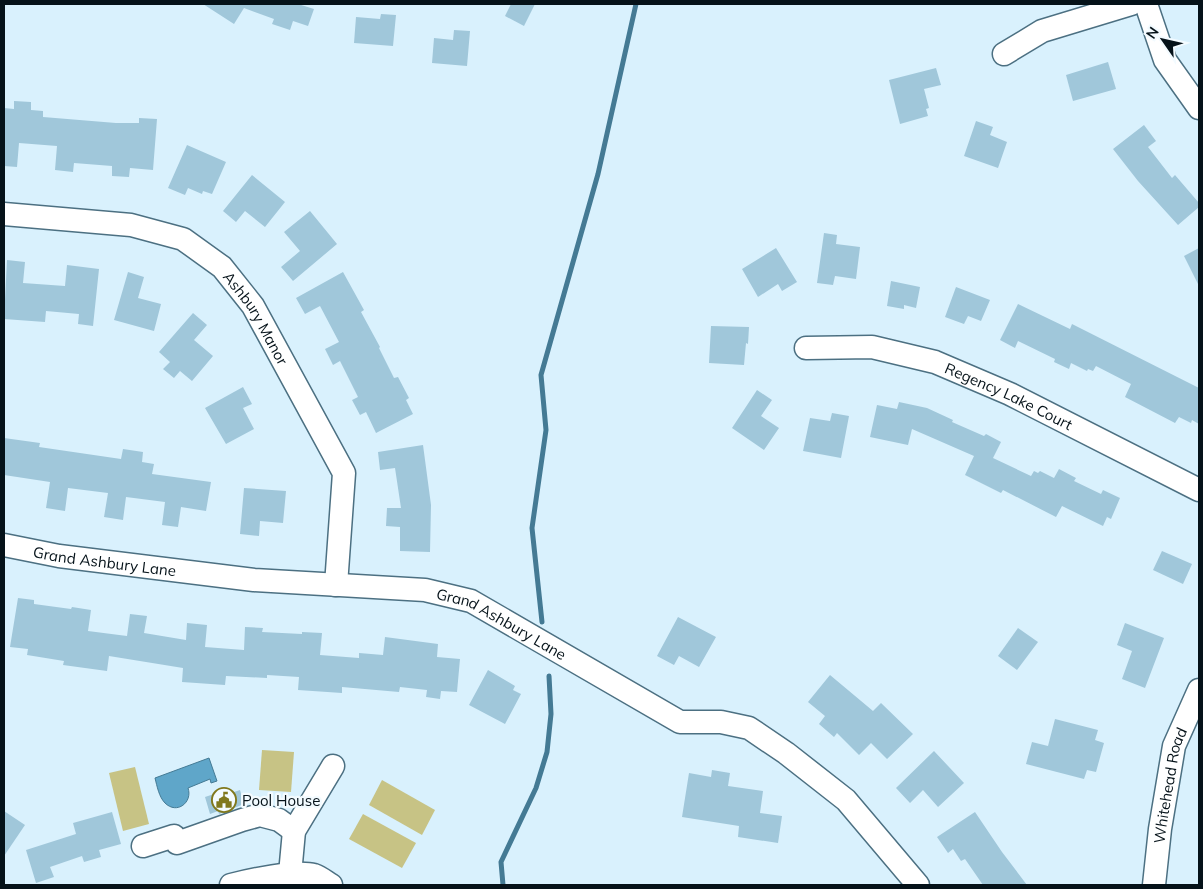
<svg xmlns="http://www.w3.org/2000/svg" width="1203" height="889" viewBox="0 0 1203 889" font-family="Mulish,sans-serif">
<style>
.green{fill:#c7c385}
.water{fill:#5fa6c9;stroke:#447a94}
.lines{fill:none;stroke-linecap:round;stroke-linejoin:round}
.stream{stroke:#447a94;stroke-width:5}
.building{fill:#a0c7da}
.minor-casing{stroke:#4c7082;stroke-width:25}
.minor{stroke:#fff;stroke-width:22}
.labels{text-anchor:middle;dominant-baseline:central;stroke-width:4.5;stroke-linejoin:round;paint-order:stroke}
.street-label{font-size:15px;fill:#051219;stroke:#f3fbff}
.poi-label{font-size:15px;fill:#051219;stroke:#f3fbff;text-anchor:start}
</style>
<rect width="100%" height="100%" fill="#d9f1fd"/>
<!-- green -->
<g class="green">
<polygon points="262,750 294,752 291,792 259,790"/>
<polygon points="135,767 149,824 123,831 109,773"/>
<polygon points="382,780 435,810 422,835 369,805"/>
<polygon points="363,814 416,843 402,868 349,839"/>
</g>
<!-- water -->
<path class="water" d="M 209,758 L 217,781 L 211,783 L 210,779 L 188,788 C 193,802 177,815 165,803 C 159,797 157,786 155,778 Z"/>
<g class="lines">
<!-- stream -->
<g class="stream">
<polyline points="542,622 532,528 546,430 541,375 598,174 636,4"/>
<polyline points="503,885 501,862 536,788 547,752 551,714 549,676"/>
</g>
</g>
<!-- building -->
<g class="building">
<polygon points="203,4 298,4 314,9 308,26 293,21 290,30 272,24 274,19 244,8 234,24"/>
<polygon points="511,4 535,4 524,26 505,16"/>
<polygon points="381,14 396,15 393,46 354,43 356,17 380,19"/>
<polygon points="454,30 470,31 467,66 432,63 434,38 453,40"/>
<polygon points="1108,62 1116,89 1073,101 1066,75"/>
<polygon points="936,68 941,85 924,89 929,108 926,109 928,116 900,124 889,80"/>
<polygon points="14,101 31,102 31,110 43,111 43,117 116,123 139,123 139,118 157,119 153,170 130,168 129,177 112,176 112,166 74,163 73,172 55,170 57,146 19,143 17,167 4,166 4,108 14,109"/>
<polygon points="976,121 993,127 990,135 1007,142 998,168 964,156"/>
<polygon points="1144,125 1156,141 1148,147 1172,178 1175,175 1199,203 1199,207 1178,225 1138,181 1113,149"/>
<polygon points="187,145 226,162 212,194 203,191 202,194 188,188 185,195 168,188"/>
<polygon points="252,175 285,202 265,227 245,211 236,222 223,211"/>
<polygon points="310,211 337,244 293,281 281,267 300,251 284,232"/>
<polygon points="824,233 837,235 836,244 860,247 856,279 835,276 833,285 817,283"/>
<polygon points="776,248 797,282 782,291 778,284 758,297 742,269"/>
<polygon points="1199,248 1199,286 1184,256"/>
<polygon points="7,260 25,262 23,283 65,286 67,265 99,269 93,326 78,324 79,314 46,311 45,322 4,319"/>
<polygon points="128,272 144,277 138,298 161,304 154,331 114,320"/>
<polygon points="343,272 364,310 361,312 380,347 379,348 394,378 398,377 409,398 406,400 413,414 376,433 366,412 360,415 352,400 358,397 340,361 333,365 325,349 339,342 320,306 305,314 296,298"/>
<polygon points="891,281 920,287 916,308 904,305 904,309 887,306"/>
<polygon points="956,287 990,300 981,321 968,316 964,324 945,317"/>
<polygon points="1018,304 1070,329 1072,324 1199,388 1199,424 1192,420 1191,423 1179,417 1175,423 1125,397 1131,384 1096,366 1093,371 1088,369 1087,371 1071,363 1069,369 1054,362 1055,359 1018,341 1015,348 1000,340"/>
<polygon points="193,313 207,325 194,340 213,356 192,381 180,371 174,378 163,369 170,362 159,352"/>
<polygon points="711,326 749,327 748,344 746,343 744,365 709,363"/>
<polygon points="243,387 252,404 243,408 254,429 226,444 205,408"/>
<polygon points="757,390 772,400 761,416 779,428 764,450 732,428"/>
<polygon points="899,402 927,408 953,420 952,422 984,436 986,434 1001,442 993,458 1031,476 1034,471 1038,473 1040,471 1054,478 1059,469 1076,478 1074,481 1101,494 1103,490 1120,498 1111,519 1107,517 1103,526 1062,506 1056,517 1003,490 1001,493 965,475 974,456 912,429 908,445 870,437 877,405 897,409"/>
<polygon points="832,413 849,416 841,458 803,451 810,418 830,421"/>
<polygon points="4,438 40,443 39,447 121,459 123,449 143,452 142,462 154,464 152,474 211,482 206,511 181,507 178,527 162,525 165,502 126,497 123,520 104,517 108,493 68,488 65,511 46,508 50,482 4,475"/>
<polygon points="423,445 431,505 430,552 400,551 400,527 386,526 387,508 401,508 395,468 380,470 378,452"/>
<polygon points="244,488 286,491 283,523 260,521 259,536 240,534"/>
<polygon points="1162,551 1192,564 1183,584 1153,570"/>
<polygon points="18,598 34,600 34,604 71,609 72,607 91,610 88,631 127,636 130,614 147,616 144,633 186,640 187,623 207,625 205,647 244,650 245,627 263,628 262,632 302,634 302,632 322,633 320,655 359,658 359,653 383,655 385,637 438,644 437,657 460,659 457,692 441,691 440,699 426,697 427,690 400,687 399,692 342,687 342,693 298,690 299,677 267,675 267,678 226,676 225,685 182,682 183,668 109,656 107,671 63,665 64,661 27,655 28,649 10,647"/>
<polygon points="678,617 716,637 699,667 679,656 674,665 657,656"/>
<polygon points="1125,623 1164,638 1145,688 1122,679 1132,651 1117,645"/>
<polygon points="1018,628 1038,642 1017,670 998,656"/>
<polygon points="488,670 515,686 513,690 521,694 505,724 469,705"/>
<polygon points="830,675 873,711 881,703 913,734 887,759 871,743 859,755 837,733 834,737 819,724 825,716 808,702"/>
<polygon points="1055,719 1098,730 1095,740 1104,743 1096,772 1087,770 1084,779 1026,764 1032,742 1048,746"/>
<polygon points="934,751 964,783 938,807 923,790 910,803 896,788"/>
<polygon points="712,770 730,773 728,786 763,791 760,813 782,816 778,843 738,837 739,826 682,817 689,773 711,777"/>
<polygon points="229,789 231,793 240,790 244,804 219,814 218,811 210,814 205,797"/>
<polygon points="4,811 25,825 4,856"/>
<polygon points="112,812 121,844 99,850 101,857 84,862 82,856 50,867 54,877 36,883 26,850 76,834 73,823"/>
<polygon points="975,812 1002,852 1027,885 983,885 965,859 961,861 953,849 948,853 937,837"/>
</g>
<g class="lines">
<defs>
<g id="minor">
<polyline points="1146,4 1165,60 1199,108"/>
<polyline points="1004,54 1042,31 1131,4"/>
<path id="s1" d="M 4,214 L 131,225 L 183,239 L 222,267 L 253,306 L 344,473 L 336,585"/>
<path id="s2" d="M 806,348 L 872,347 L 935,362 L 1010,394 L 1199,490"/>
<path id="s3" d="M 4,545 L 59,556 L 254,580 L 425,590 L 471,601 L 680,722 L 721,722 L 749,728 L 786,753 L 846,800 L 918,885"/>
<polyline points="143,846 174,836 177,843 242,820 260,815 279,820 294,831"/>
<polyline points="290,874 294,831 333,766"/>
<path d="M 231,885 C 250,880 296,870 314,875 C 320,877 326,882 331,885"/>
<path id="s4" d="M 1154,885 L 1160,829 L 1174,746 L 1199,690"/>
</g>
</defs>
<!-- minor casing -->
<use href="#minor" class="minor-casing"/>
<!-- minor -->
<use href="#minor" class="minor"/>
</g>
<!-- icons -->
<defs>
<symbol id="civic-ring" viewBox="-11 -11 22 22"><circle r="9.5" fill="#f3fbff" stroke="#80781d" stroke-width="1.5"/><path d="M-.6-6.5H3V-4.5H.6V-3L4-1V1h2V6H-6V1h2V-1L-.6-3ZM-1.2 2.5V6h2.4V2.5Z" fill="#80781d"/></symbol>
</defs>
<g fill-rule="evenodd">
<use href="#civic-ring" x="210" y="786" width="28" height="28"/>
</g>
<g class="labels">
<!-- street labels -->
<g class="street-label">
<text stroke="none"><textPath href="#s1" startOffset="291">Ashbury Manor</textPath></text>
<text stroke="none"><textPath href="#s2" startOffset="212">Regency Lake Court</textPath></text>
<text stroke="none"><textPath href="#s3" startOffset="102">Grand Ashbury Lane</textPath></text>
<text stroke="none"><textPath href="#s3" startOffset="508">Grand Ashbury Lane</textPath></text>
<text stroke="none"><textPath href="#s4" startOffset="101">Whitehead Road</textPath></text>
</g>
<!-- poi labels -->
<g class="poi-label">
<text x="242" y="800">Pool House</text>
</g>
</g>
<!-- border -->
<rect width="1203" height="889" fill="none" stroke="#051219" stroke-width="10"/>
<!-- north arrow -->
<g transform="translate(1163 40) rotate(304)" stroke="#f3fbff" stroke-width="4" paint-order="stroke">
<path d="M0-4L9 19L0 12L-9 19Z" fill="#051219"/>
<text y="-8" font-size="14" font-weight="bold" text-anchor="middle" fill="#051219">N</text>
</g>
</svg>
